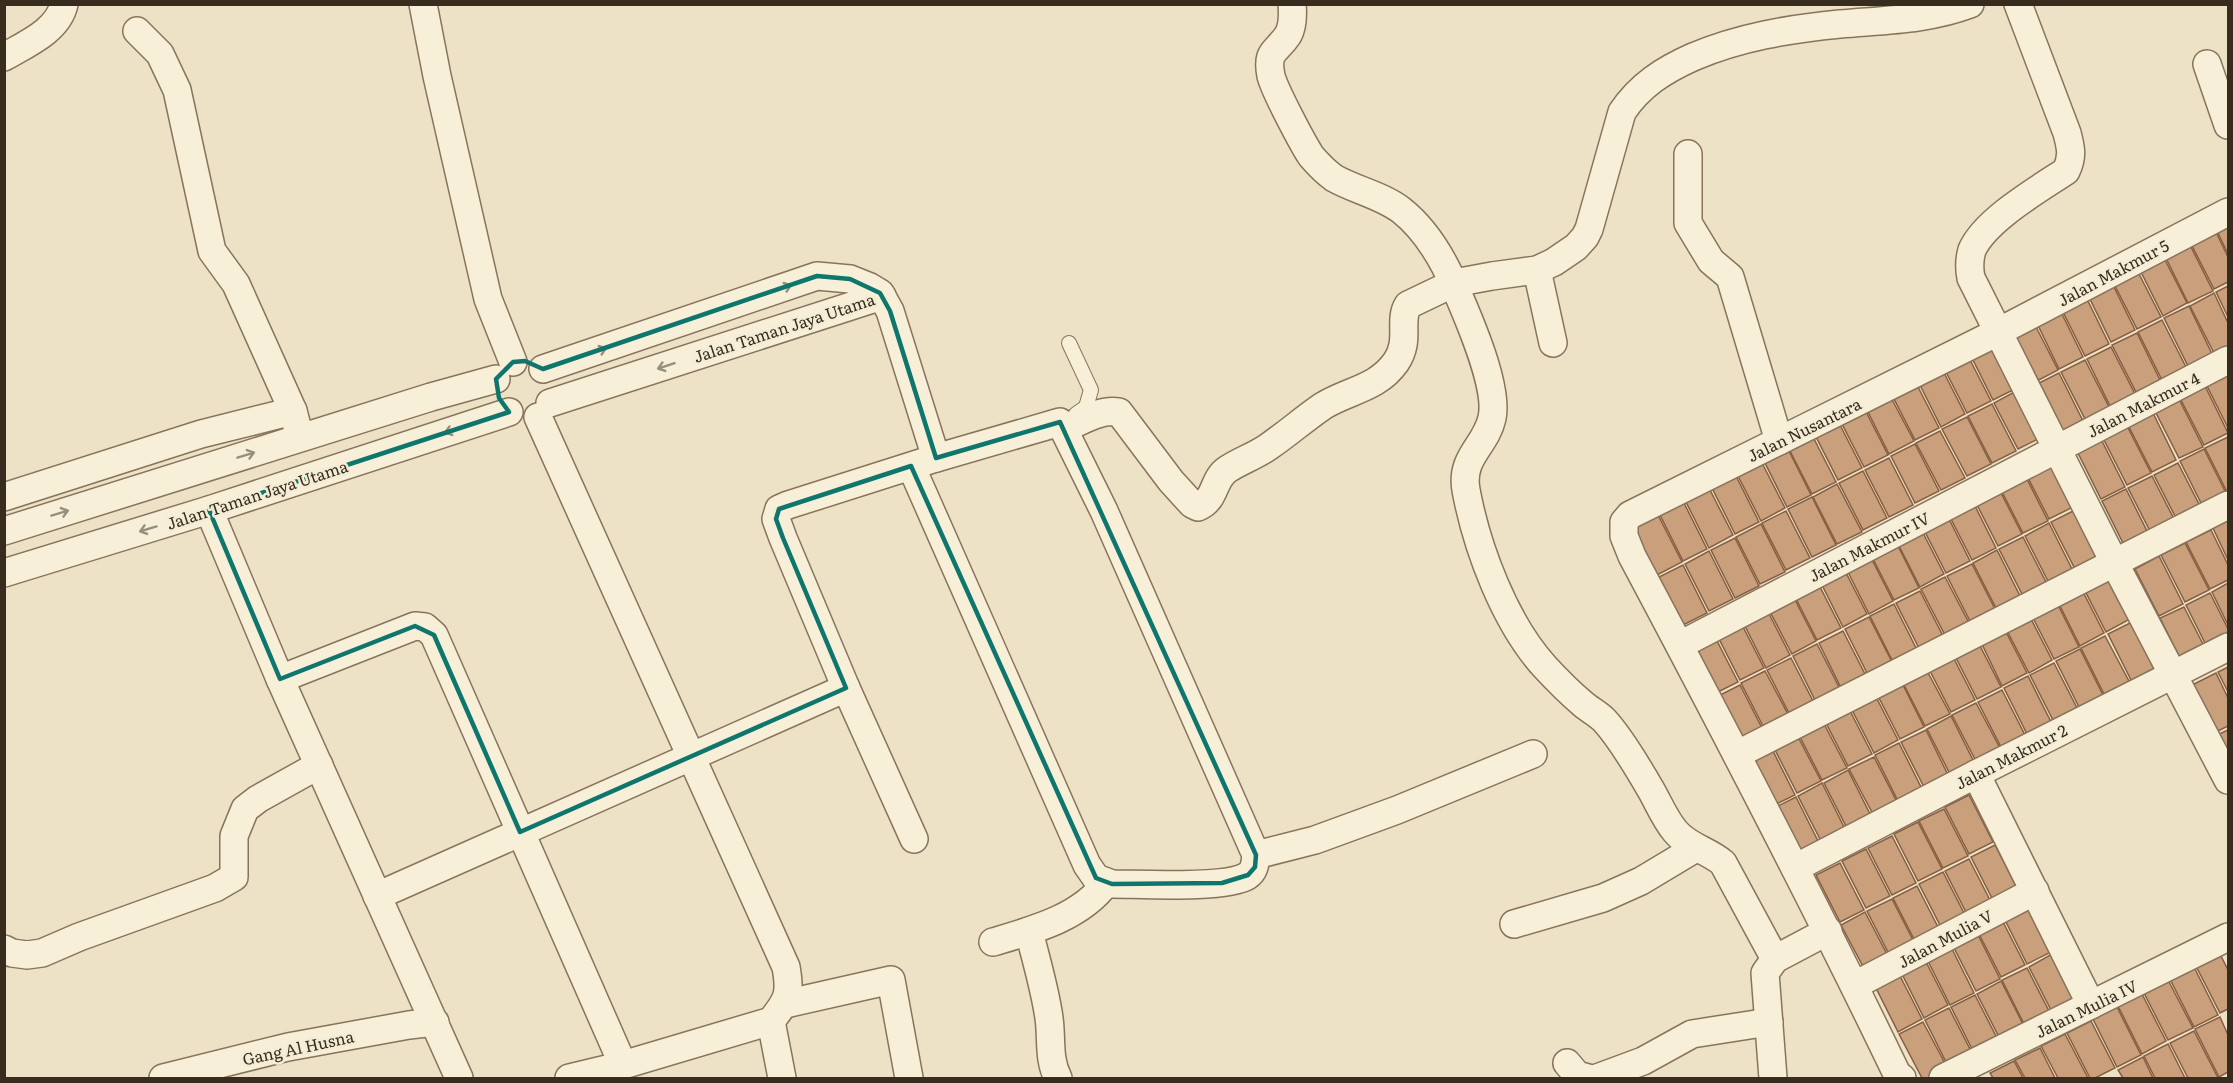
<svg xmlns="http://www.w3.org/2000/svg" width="2233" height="1083" viewBox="0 0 2233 1083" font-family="Literata,serif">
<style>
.building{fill:#ca9f7c;stroke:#865f42;stroke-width:1.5}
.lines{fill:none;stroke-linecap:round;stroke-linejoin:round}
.service-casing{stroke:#88745c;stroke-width:16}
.minor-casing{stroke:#88745c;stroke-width:30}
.service{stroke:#f8efd8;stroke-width:14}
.minor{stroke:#f8efd8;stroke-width:27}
.oneway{stroke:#988e7c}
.marked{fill:none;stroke:#0f766e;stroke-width:4.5;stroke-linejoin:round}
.labels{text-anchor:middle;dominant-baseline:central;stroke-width:5;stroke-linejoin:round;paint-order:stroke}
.street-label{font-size:16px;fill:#382c1f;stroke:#f5ecd5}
</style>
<rect width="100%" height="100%" fill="#ede2c5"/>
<!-- building -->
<g class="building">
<polygon points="2228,223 2228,254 2216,229"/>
<polygon points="2215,230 2228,257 2228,282 2214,289 2190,242"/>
<polygon points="2189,243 2213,291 2188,303 2165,256"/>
<polygon points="2163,256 2187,303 2163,316 2139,268"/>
<polygon points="2137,270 2161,317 2137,329 2113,282"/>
<polygon points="2112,283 2135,330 2111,342 2088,295"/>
<polygon points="2228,286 2228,317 2216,292"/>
<polygon points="2214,293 2228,323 2228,346 2214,353 2190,306"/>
<polygon points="2086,297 2109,344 2085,356 2061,308"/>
<polygon points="2189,306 2212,354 2188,366 2164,318"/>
<polygon points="2060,310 2083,357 2059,369 2036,321"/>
<polygon points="2162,320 2186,367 2162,380 2138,332"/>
<polygon points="2034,323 2058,370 2033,383 2010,335"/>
<polygon points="2137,333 2160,380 2136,392 2112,345"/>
<polygon points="1993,340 2017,388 1993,400 1969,352"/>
<polygon points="2111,347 2135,394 2110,406 2087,359"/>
<polygon points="1967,354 1991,401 1967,413 1943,366"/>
<polygon points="2085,360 2109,407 2085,419 2061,372"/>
<polygon points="1941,367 1965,414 1941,427 1917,379"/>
<polygon points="2059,373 2083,421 2058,433 2035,385"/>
<polygon points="2228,373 2228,428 2206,384"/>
<polygon points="1915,381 1939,428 1915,440 1891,393"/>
<polygon points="2205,386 2228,433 2204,445 2180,398"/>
<polygon points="2018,390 2042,437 2018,449 1994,403"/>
<polygon points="1889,394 1914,441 1889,454 1865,406"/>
<polygon points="2179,399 2203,447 2179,458 2155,411"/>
<polygon points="1992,404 2016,451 1992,463 1968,416"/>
<polygon points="1864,408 1888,455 1864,467 1840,420"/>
<polygon points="2153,413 2176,460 2152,472 2128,425"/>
<polygon points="1967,417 1991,464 1967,476 1942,429"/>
<polygon points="1838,421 1862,468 1838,480 1814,433"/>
<polygon points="2127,426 2151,473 2127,485 2103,438"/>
<polygon points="1940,431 1965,478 1941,490 1916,443"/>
<polygon points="1812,435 1836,482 1812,494 1788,447"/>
<polygon points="2228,437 2228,494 2205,448"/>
<polygon points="2101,439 2125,487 2101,499 2077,451"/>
<polygon points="1915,444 1939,491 1915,503 1891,456"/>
<polygon points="1787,447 1811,495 1787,507 1763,459"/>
<polygon points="2204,449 2228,497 2204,509 2180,461"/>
<polygon points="1889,458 1913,505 1889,517 1865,470"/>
<polygon points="2049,460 2073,507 2049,519 2025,472"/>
<polygon points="1761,461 1785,508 1761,521 1737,474"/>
<polygon points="2178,463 2202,510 2178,522 2154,475"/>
<polygon points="1863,471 1887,518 1863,530 1839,483"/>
<polygon points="2024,473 2048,521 2023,533 1999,486"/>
<polygon points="1735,474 1759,522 1735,534 1711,486"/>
<polygon points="2152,476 2176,523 2152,535 2128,488"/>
<polygon points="1837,484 1862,532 1837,544 1813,497"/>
<polygon points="1998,487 2022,534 1998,546 1974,499"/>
<polygon points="1709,488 1733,535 1709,548 1685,500"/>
<polygon points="2126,489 2150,537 2126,549 2102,501"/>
<polygon points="1812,497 1836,545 1812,557 1788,509"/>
<polygon points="1972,500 1996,548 1972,560 1948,513"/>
<polygon points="1683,501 1707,549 1683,561 1659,513"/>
<polygon points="2075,510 2099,557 2075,569 2051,522"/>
<polygon points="1786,511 1810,558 1786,570 1762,523"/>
<polygon points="1946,513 1970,561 1946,573 1922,526"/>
<polygon points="1658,515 1682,562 1657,575 1633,527"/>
<polygon points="2228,520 2228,560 2213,528"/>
<polygon points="2049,523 2073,571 2049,583 2025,536"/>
<polygon points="1761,524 1785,572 1760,584 1736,537"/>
<polygon points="1920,527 1944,574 1920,587 1896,540"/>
<polygon points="2211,530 2228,565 2228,580 2210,589 2186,542"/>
<polygon points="2023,537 2047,584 2023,596 1999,549"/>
<polygon points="1735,538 1759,586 1735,598 1711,550"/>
<polygon points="1895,540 1919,588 1894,600 1870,553"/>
<polygon points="2185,543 2209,590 2185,602 2161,555"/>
<polygon points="1997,550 2021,598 1997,610 1973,563"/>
<polygon points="1709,551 1733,599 1709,611 1685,564"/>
<polygon points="1869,554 1893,601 1869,614 1845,566"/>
<polygon points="2159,556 2183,604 2159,616 2135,569"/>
<polygon points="1972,564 1996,611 1971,623 1947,576"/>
<polygon points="1683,565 1707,613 1683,625 1659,577"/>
<polygon points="1843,567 1867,614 1843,627 1819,579"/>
<polygon points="2106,572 2130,619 2106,632 2082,585"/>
<polygon points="1945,577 1970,625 1946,637 1921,589"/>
<polygon points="1817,581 1841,628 1817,640 1793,593"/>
<polygon points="2228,583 2228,625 2212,592"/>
<polygon points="2080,586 2104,633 2080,646 2056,598"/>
<polygon points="1920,591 1944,638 1920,650 1896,603"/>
<polygon points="2210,593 2228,629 2228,643 2210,653 2186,605"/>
<polygon points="1792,594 1816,641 1792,654 1767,606"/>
<polygon points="2055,599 2079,647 2054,659 2030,612"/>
<polygon points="1894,604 1918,652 1894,664 1870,616"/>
<polygon points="2184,607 2208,654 2184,666 2160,618"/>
<polygon points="1766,608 1790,655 1766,668 1742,620"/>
<polygon points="2028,613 2052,660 2029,673 2004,625"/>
<polygon points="1869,617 1893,664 1869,677 1845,629"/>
<polygon points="1740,621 1764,668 1740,680 1716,633"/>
<polygon points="2132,622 2155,669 2132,682 2108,634"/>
<polygon points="2003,626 2027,673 2002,686 1979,638"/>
<polygon points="1843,631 1867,678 1842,690 1819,643"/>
<polygon points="1714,635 1738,682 1714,694 1690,647"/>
<polygon points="2105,636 2130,683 2105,696 2081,648"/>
<polygon points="1977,640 2001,687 1977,699 1953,652"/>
<polygon points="1817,644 1841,691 1817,704 1793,656"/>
<polygon points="2080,649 2104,697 2080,709 2056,661"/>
<polygon points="1951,653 1975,700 1951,712 1927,665"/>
<polygon points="1791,658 1815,705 1791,717 1767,670"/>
<polygon points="2054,663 2078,710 2054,722 2030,675"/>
<polygon points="1925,667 1950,714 1925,726 1901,679"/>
<polygon points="2228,667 2228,692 2218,672"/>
<polygon points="1765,671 1790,718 1765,730 1741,683"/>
<polygon points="2216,673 2228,698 2228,726 2216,732 2192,685"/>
<polygon points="2028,676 2052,724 2028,736 2004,688"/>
<polygon points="1900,679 1924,727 1900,739 1876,692"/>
<polygon points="1740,685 1764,732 1740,744 1716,697"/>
<polygon points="2002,690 2026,737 2002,749 1978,702"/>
<polygon points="1874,693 1898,740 1874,753 1850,706"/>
<polygon points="1976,703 2001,750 1977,763 1952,715"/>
<polygon points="1848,707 1872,754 1848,766 1824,719"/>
<polygon points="1951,716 1975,764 1951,776 1927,729"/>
<polygon points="1822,720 1847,768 1822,780 1798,733"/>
<polygon points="1926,730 1949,777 1925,789 1901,742"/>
<polygon points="2228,730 2228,758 2217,735"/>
<polygon points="1796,733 1821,781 1797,793 1773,746"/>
<polygon points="1899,743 1923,791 1899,803 1875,755"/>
<polygon points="1771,747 1795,795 1770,807 1746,759"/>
<polygon points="1874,757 1898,804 1874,816 1849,769"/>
<polygon points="1848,770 1872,818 1848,830 1824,783"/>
<polygon points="1822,783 1846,831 1822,843 1798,796"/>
<polygon points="1969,795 1993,842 1969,854 1945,807"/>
<polygon points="1796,797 1820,845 1796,857 1772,809"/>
<polygon points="1944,809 1968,856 1943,868 1919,821"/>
<polygon points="1918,822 1942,869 1918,881 1894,834"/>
<polygon points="1892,836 1916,883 1892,895 1868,848"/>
<polygon points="1995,845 2019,892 1995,904 1971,857"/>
<polygon points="1866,849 1890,896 1866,908 1842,861"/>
<polygon points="1969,859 1993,906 1969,918 1945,871"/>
<polygon points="1840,863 1864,910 1840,922 1816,875"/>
<polygon points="1943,872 1967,919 1943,931 1919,884"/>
<polygon points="1917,886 1941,933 1917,945 1893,898"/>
<polygon points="1892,899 1916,946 1891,958 1867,911"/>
<polygon points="2027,904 2051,952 2027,964 2003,916"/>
<polygon points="1865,912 1890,960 1866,972 1841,925"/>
<polygon points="2001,918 2025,965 2001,977 1977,930"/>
<polygon points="1976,931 2000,979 1976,991 1952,944"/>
<polygon points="1950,945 1974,993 1950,1005 1926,957"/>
<polygon points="2052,954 2077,1002 2053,1014 2029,967"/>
<polygon points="2220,954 2228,970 2228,1009 2220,1013 2196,966"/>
<polygon points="1924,958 1948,1005 1924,1018 1900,970"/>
<polygon points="2194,967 2218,1015 2194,1027 2170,979"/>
<polygon points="2027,968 2051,1015 2026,1028 2002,980"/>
<polygon points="1898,972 1922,1019 1898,1032 1874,984"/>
<polygon points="2168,980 2193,1028 2168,1040 2144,993"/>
<polygon points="2001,981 2025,1028 2001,1041 1977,994"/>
<polygon points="2142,994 2166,1041 2142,1054 2118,1006"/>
<polygon points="1975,995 1999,1042 1975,1055 1951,1007"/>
<polygon points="2117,1007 2141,1055 2117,1067 2093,1019"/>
<polygon points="1949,1008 1973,1055 1949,1068 1925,1020"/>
<polygon points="2220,1017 2228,1035 2228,1072 2219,1077 2195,1029"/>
<polygon points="2091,1021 2115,1068 2095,1078 2090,1078 2067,1033"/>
<polygon points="1923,1022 1948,1069 1929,1078 1922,1078 1899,1034"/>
<polygon points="2194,1031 2218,1078 2188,1078 2170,1043"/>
<polygon points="2065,1034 2088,1078 2058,1078 2041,1046"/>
<polygon points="2168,1044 2185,1078 2155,1078 2144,1056"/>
<polygon points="2040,1048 2055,1078 2025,1078 2015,1060"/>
<polygon points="2143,1057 2153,1078 2123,1078 2118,1070"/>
<polygon points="2014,1061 2023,1078 1993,1078 1990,1073"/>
</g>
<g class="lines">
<defs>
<polyline id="service" points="1069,343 1091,390 1086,407 1076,414"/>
<g id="minor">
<polyline points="423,4 437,76 488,299 513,362"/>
<path d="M 1292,4 C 1293,15 1293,26 1288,35 C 1276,53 1266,50 1271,76 C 1275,91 1302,142 1311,156 C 1317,163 1327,173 1334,178 C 1355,190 1381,195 1401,210 C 1425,229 1443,259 1455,287 C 1468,317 1499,387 1492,418 C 1486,446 1460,457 1466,490 C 1477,549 1505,623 1545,667 C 1557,680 1570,693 1583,704 C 1590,710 1598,714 1604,720 C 1619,736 1640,771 1651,790 C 1659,804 1665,819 1675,831 C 1688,847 1708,850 1723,863 L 1775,959"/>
<path d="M 2018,4 L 2067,133 C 2071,148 2073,157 2066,171 C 2039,189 1985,220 1972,250 C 1969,260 1969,268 1971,278 L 2115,564 L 2228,780"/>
<polyline points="137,31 160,54 177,90 212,251 236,284 293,411"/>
<path d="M 4,57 C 26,44 58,31 64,4"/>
<polyline points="2207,64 2228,125"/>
<polyline points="1688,154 1688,223 1711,261 1730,277 1779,441"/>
<polyline points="1537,270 1553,343"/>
<polyline points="543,369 817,276 850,279 870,287 880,293 890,311 936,458"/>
<polyline points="550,403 882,296"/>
<path d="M 538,417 L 786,967 C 791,994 788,1000 771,1021 L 623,1065 L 569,1078"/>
<path d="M 1064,429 C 1081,421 1100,409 1119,412 L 1171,481 L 1192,504 L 1198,507 C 1217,499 1212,479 1228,469 C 1240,461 1255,456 1268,447 C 1287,434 1304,419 1323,406 C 1349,390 1377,389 1396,362 C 1411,340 1398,321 1408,305 L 1454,283 L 1492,276 L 1537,270 L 1554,262 L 1576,247 L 1585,237 L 1589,229 L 1622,112 C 1640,85 1664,70 1693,57 C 1740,37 1789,29 1840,24 C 1884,20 1928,20 1970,4"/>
<path d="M 911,466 L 1087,865 L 1096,878 L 1112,884 C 1140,884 1226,889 1247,876 C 1255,871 1255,863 1256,855 L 1104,511 L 1060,422 L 936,458 L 788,505 L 779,509 L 776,519 L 783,538 L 846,688 L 914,839"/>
<polyline points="4,497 201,434 293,411 297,426"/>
<polyline points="209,510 280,679 459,1078"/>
<polyline points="4,531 431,397 496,379"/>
<polyline points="4,573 209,510 509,412"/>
<polyline points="1680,645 2228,360"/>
<polyline points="280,679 415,626 425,627 434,635 623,1065"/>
<polyline points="1738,754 2228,505"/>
<polyline points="1976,774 2091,1005"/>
<polyline points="1256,855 1315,840 1397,810 1533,754"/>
<polyline points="1795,868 1976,774 2228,647"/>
<polyline points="377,896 846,688"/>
<polyline points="1514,924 1603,898 1641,881 1696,848"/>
<path d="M 1029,931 C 1036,960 1045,989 1049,1018 C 1052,1039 1048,1059 1058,1078"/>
<path d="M 993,942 C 1033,930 1080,918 1106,883"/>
<polyline points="4,949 12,953 27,955 42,953 79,937 215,888 234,877 234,836 245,809 258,799 319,765"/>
<polyline points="1855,985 2035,891"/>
<polyline points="785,1004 891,980 909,1078"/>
<polyline points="771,1021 782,1078"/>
<polyline points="1567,1063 1577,1075 1588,1078"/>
<polyline points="163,1078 288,1047 409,1025 435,1022"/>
<polyline points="1597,1078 1643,1061 1692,1034 1769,1022"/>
<polyline points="1773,1078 1765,973 1775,959 1828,931"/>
<path d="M 1902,1078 L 1897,1074 C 1813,899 1723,727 1632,556 L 1624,536 L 1624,522 L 1630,515 L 1998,332 L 2228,212"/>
<polyline points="1943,1078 2228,937"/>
</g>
</defs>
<!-- service casing -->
<use href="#service" class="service-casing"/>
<!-- minor casing -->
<use href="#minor" class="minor-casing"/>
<!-- service -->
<use href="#service" class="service"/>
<!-- minor -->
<use href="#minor" class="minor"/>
</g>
<!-- one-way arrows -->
<defs><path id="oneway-shaft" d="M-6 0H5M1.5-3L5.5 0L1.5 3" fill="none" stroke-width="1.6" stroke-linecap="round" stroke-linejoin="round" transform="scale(1.5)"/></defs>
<g class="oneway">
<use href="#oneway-shaft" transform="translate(783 288) rotate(-19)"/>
<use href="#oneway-shaft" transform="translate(598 351) rotate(-19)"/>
<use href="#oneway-shaft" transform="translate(666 366) rotate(162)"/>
<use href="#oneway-shaft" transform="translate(453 430) rotate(162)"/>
<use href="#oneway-shaft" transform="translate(246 455) rotate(-17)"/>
<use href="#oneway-shaft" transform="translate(60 513) rotate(-17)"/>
<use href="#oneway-shaft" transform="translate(148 529) rotate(163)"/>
</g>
<!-- marked area -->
<path class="marked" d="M 817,276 L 850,279 L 880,293 L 890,311 L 936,458 L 1060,422 L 1256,855 L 1255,867 L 1248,875 L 1222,883 L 1112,884 L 1096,878 L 911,466 L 779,509 L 776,519 L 783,538 L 846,688 L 520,832 L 434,635 L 415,626 L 280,679 L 209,510 L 509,412 L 499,398 L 496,379 L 513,362 L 525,361 L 543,369 Z"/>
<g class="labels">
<!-- street labels -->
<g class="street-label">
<text transform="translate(2113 272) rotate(-28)">Jalan Makmur 5</text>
<text transform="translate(784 327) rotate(-18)">Jalan Taman Jaya Utama</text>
<text transform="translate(2143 404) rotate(-27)">Jalan Makmur 4</text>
<text transform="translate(1804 429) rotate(-26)">Jalan Nusantara</text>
<text transform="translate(257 494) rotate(-18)">Jalan Taman Jaya Utama</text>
<text transform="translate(1869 546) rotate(-27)">Jalan Makmur IV</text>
<text transform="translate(2011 756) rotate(-27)">Jalan Makmur 2</text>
<text transform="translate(1945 938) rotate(-28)">Jalan Mulia V</text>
<text transform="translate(2086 1008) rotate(-26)">Jalan Mulia IV</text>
<text transform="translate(298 1047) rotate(-12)">Gang Al Husna</text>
</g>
</g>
<!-- border -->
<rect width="2233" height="1083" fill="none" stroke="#382c1f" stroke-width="12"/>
</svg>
